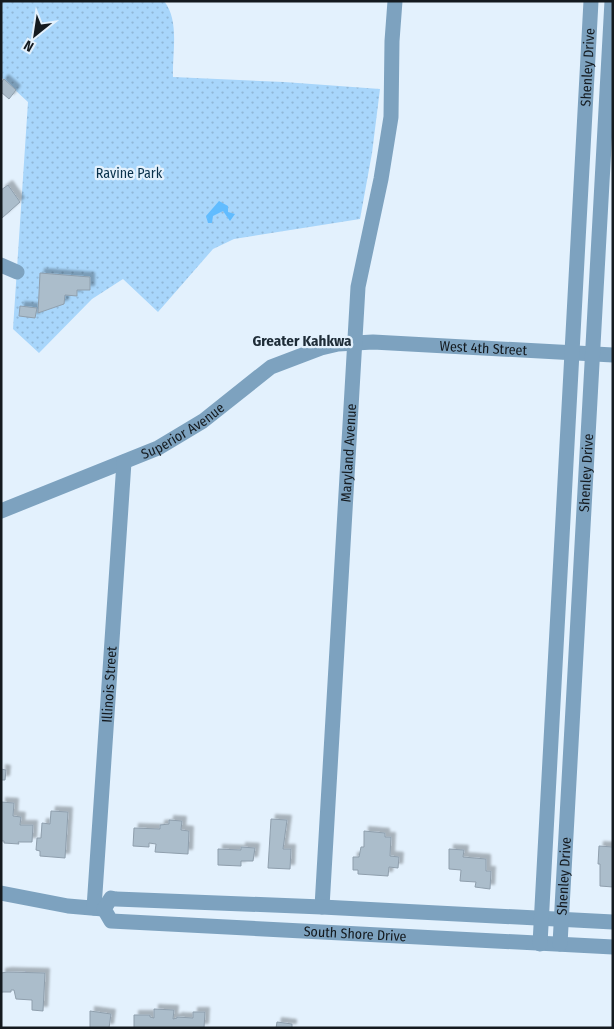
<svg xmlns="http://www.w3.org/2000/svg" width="614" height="1029" viewBox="0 0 614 1029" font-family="'Fira Sans Condensed',sans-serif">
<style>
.park{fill:url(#park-dots)}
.water{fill:#61bcff}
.building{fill:#abbdcb;stroke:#8f9fad;filter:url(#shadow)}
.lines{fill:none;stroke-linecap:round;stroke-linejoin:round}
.street{stroke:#7da2bf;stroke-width:15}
.labels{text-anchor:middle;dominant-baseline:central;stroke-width:4.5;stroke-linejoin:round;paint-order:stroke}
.street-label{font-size:14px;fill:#141a1f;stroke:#e3f1fd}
.park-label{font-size:14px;fill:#09314b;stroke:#e3f1fd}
.neighbourhood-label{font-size:15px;font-weight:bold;fill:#1e2c37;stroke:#e3f1fd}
</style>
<defs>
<pattern id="park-dots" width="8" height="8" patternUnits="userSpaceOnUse" patternTransform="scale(1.25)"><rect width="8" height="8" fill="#a8d6fb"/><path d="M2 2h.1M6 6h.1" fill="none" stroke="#90b7d7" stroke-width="1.8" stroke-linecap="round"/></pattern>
<filter id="shadow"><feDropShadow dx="4.5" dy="-4.5" stdDeviation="1" flood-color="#0004"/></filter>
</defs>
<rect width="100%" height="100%" fill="#e3f1fd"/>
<!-- park -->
<path class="park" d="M 1,1 L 164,1 C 180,21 172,53 173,77 L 284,82 L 380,89 L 372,153 L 360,219 L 234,239 L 213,249 L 158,312 L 123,279 L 92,299 L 39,353 L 13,329 L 28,102 L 1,77 Z"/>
<!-- water -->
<polygon class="water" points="219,201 228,206 228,212 235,214 230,221 223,211 213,216 212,223 208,223 206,216"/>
<!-- building -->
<g class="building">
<polygon points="4,79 16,90 9,99 1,92 1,83"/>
<polygon points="8,185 20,202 2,218 1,190"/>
<polygon points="40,273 90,277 90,290 77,290 77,296 65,295 64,304 38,313"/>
<polygon points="20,306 37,308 35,318 19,316"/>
<polygon points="1,769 6,770 5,780 1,780"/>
<polygon points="1,802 14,803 13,816 21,817 20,825 33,825 32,842 18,842 19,844 4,843 4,841 1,841"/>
<polygon points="51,811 68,812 65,858 40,856 40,851 36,850 37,838 41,838 42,823 50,824"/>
<polygon points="271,819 287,820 283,849 291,849 290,869 268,868"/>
<polygon points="169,820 182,821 181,830 189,831 188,854 155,852 156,844 149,843 149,847 133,846 134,828 160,829 160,825 169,824"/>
<polygon points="364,831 385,833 385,837 391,837 390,856 399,857 398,868 389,867 388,876 358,874 358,870 353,870 353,857 359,857 361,847 364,847"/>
<polygon points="599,846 613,847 613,887 600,886 600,864 598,864"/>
<polygon points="241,847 255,848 253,861 241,861 241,866 218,865 218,849 241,850"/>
<polygon points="449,849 464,850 463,857 486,859 486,871 491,871 490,889 475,887 476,882 460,881 461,870 449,869"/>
<polygon points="7,972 45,973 43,1011 32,1010 32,1000 16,999 14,990 11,990 11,992 2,992 1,994 1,973"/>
<polygon points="154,1009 174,1010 173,1019 177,1018 177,1017 193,1018 193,1012 205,1012 204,1028 134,1028 134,1015 150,1015 150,1017 154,1018"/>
<polygon points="90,1011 111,1014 109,1028 90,1028"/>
<polygon points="277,1022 292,1024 292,1028 276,1028"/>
</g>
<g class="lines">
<!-- street -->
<g class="street">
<polyline points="1,265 17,272"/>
<path id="s1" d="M 1,511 L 158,448 L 203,421 L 271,367 L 321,348 L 338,344 L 373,342 L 613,355"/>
<polyline points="1,893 68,906 103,909"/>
<path id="s2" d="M 322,907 L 358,287 L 381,179 L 391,117 L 392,41 L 395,1"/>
<path id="s3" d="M 94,908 L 124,462"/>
<path id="s4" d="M 613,922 L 322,907 L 116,899 L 111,898 L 104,909 L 111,921 L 613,947"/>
<path id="s5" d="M 540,944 L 591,1"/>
<path id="s6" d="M 560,944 L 612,1"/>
</g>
</g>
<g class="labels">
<!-- street labels -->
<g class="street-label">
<text stroke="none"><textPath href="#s5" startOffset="878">Shenley Drive</textPath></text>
<text stroke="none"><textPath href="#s1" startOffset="525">West 4th Street</textPath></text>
<text stroke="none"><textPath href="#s1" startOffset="199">Superior Avenue</textPath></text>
<text stroke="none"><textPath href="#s2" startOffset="455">Maryland Avenue</textPath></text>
<text stroke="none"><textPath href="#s6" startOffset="472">Shenley Drive</textPath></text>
<text stroke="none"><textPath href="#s3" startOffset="224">Illinois Street</textPath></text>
<text stroke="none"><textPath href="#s6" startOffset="68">Shenley Drive</textPath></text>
<text stroke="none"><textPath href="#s4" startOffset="774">South Shore Drive</textPath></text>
</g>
<!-- park labels -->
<g class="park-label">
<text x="129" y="173">Ravine Park</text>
</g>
<!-- neighbourhood labels -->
<g class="neighbourhood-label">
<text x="302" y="341">Greater Kahkwa</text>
</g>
</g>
<!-- border -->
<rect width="614" height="1029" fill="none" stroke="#141a1f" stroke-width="5"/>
<!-- north arrow -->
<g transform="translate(35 35) rotate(210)" stroke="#e3f1fd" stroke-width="4" paint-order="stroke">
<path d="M0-4L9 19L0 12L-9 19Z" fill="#141a1f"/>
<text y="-8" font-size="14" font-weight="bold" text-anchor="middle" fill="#141a1f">N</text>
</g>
</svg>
